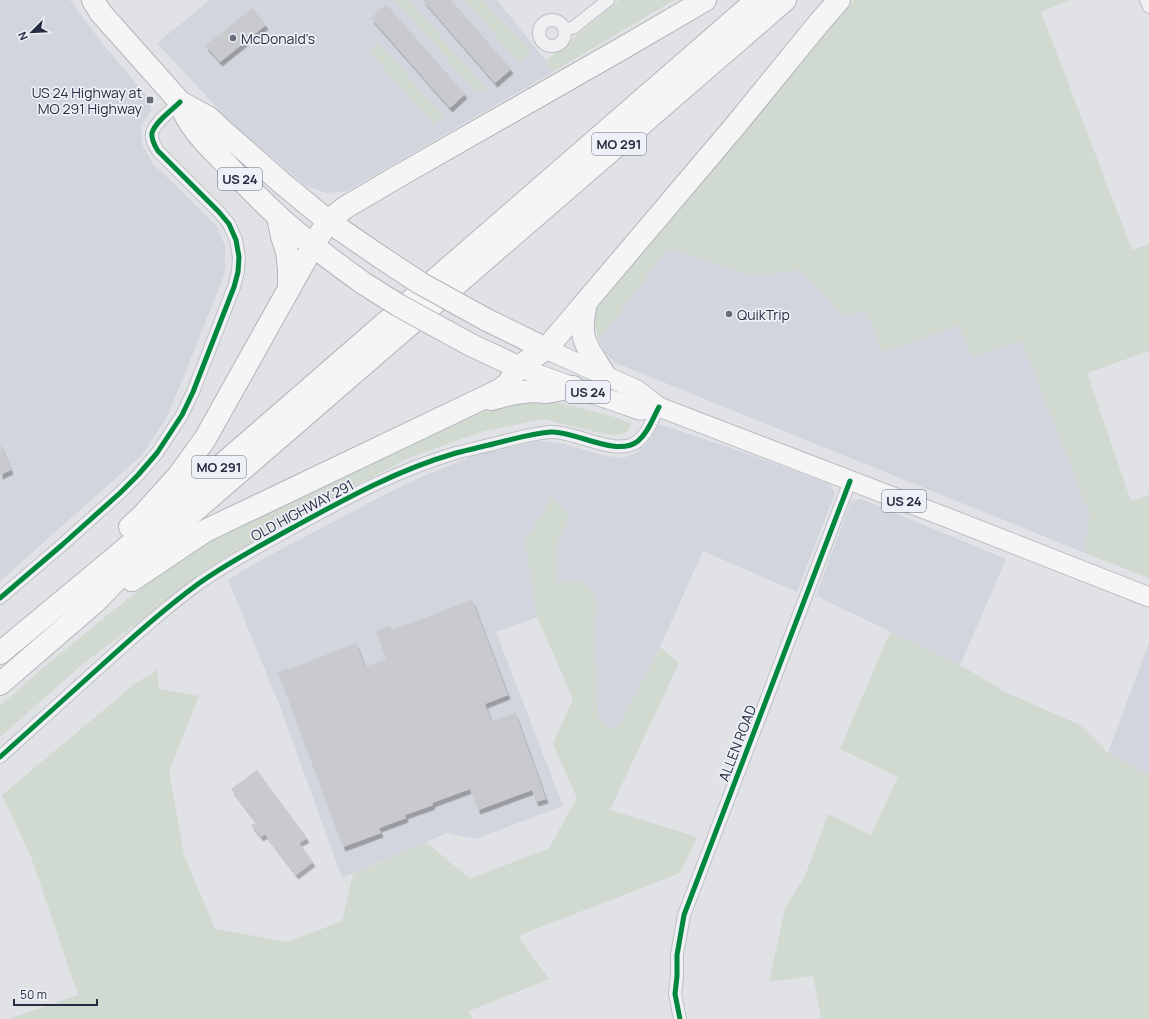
<svg xmlns="http://www.w3.org/2000/svg" width="1149" height="1019" viewBox="0 0 1149 1019" font-family="Manrope,sans-serif">
<style>
.built{fill:#d2d5dd}
.green{fill:#d0dad0}
.building{fill:#c9cace;filter:url(#shadow)}
.lines{fill:none;stroke-linecap:round;stroke-linejoin:round}
.street-casing{stroke:#bfc0c4;stroke-width:14}
.primary-casing{stroke:#bcbfc4;stroke-width:21}
.highway-casing{stroke:#b3b5bb;stroke-width:24}
.street{stroke:#f0f0f3;stroke-width:12}
.primary{stroke:#f5f5f6;stroke-width:19}
.highway{stroke:#f5f5f6;stroke-width:22}
.highway-bridge-casing{stroke:#b3b5bb;stroke-width:24;stroke-linecap:butt}
.highway-bridge{stroke:#f5f5f6;stroke-width:22}
.cycleway-casing{stroke:#edf0f6;stroke-width:8}
.cycleway{stroke:#00873e;stroke-width:5}
.poi-dot{fill:#676c7b;stroke:#edf0f6;stroke-width:1.5}
.labels{text-anchor:middle;dominant-baseline:central;stroke-width:3.5;stroke-linejoin:round;paint-order:stroke}
.shield{fill:#edf0f6;stroke:#626877;stroke-width:1}
.shield-label{font-size:13px;font-weight:bold;fill:#262d41}
.poi-label{font-size:14px;fill:#262d41;stroke:#edf0f6;text-anchor:start}
.street-label{font-size:14px;fill:#262d41;stroke:#edf0f6}
</style>
<defs>
<filter id="shadow"><feDropShadow dx="2.5" dy="4.5" stdDeviation="0" flood-color="#0004"/></filter>
</defs>
<rect width="100%" height="100%" fill="#e1e2e6"/>
<!-- built -->
<g class="built">
<polygon points="0,0 70,0 102,43 149,99 151,111 141,125 142,144 153,164 203,212 217,227 225,246 225,273 168,415 143,454 0,581"/>
<polygon points="210,0 497,0 546,61 553,72 347,191 327,193 306,186 235,127 157,43"/>
<polygon points="668,248 750,276 802,270 843,316 866,311 883,352 959,325 972,358 1022,341 1090,515 1085,553 616,363 605,353 599,340"/>
<polygon points="659,424 737,450 830,484 835,493 797,592 703,551 660,647 618,727 608,729 598,716 594,622 598,603 556,583 556,545 570,518 552,498 525,540 537,617 496,632 563,806 475,839 447,833 342,878 279,704 228,580 270,555 386,494 419,478 475,455 540,441 565,444 601,455 623,458 638,452 651,439"/>
<polygon points="861,499 1006,559 960,665 816,596 851,501"/>
<polygon points="1149,643 1149,775 1108,753"/>
</g>
<!-- green -->
<g class="green">
<polygon points="395,0 409,0 487,90 475,91"/>
<polygon points="464,0 483,0 531,51 519,62"/>
<polygon points="619,0 674,0 553,72 546,61"/>
<polygon points="854,0 1071,0 1041,12 1132,250 1149,244 1149,351 1087,373 1131,501 1149,495 1149,578 1085,553 1090,515 1022,341 972,358 959,325 883,352 866,311 843,316 802,270 750,276 668,248 599,340 592,314 602,297"/>
<polygon points="378,43 444,116 434,125 369,51"/>
<path d="M 519,402 L 556,402 L 618,418 L 631,424 C 628,437 615,435 605,434 L 542,419 L 481,432 L 406,459 L 254,541 L 204,570 L 160,606 L 84,663 L 0,737 L 0,706 L 45,666 L 130,597 L 206,541 L 406,444 L 486,410 Z"/>
<polygon points="552,498 570,518 556,545 556,583 583,580 598,603 594,622 598,715 608,729 618,727 660,647 679,663 610,810 697,837 680,873 518,936 549,979 469,1011 472,1019 8,1019 78,995 31,857 2,795 136,683 157,670 159,689 199,696 169,771 184,855 215,929 288,942 342,921 353,874 426,842 470,879 549,848 577,798 553,744 573,699 537,617 525,540"/>
<polygon points="890,632 960,665 1007,693 1080,725 1108,753 1149,775 1149,1019 821,1019 813,976 769,982 785,908 805,876 828,814 871,835 898,777 840,749"/>
</g>
<!-- building -->
<g class="building">
<polygon points="423,0 451,0 511,69 495,83"/>
<polygon points="386,4 465,94 450,108 371,18"/>
<polygon points="252,8 266,25 220,62 205,45 225,31 225,30"/>
<polygon points="0,444 11,470 0,475"/>
<polygon points="472,600 508,695 485,704 491,721 515,713 546,799 536,802 532,790 478,810 470,789 432,803 433,805 405,815 406,818 379,828 381,833 343,847 278,672 288,668 288,670 356,643 365,667 386,659 376,631 390,626 392,630"/>
<polygon points="257,770 307,838 299,843 313,862 296,875 265,834 261,837 251,825 256,822 231,789"/>
</g>
<g class="lines">
<defs>
<g id="street">
<polyline points="1146,0 1149,7"/>
<circle cx="552" cy="33" r="13"/>
<polyline points="565,30 574,27 608,0"/>
<path d="M 0,598 L 62,545 L 120,493 L 138,475 L 157,453 L 182,415 L 193,392 L 234,287 L 238,272 L 239,257 L 236,240 L 229,224 L 219,212 L 158,151 C 155,146 151,140 152,133 C 155,122 172,110 180,102"/>
<path d="M 0,757 C 34,726 68,696 102,665 C 133,637 164,609 198,584 C 227,563 260,546 292,528 C 345,499 397,470 456,453 C 471,449 486,446 501,442 C 518,438 534,433 551,432 C 576,431 617,458 638,441 C 648,433 653,418 659,407"/>
<polyline points="680,1019 675,994 677,976 677,955 684,915 850,481"/>
</g>
<g id="primary">
<polyline points="546,349 637,390 659,407 948,518 1149,597"/>
<polyline points="518,367 573,387 640,410 659,407"/>
</g>
<g id="highway">
<polyline points="93,0 100,12 180,102 209,118 225,133 283,184 328,221 379,256"/>
<path d="M 180,102 C 189,129 208,145 227,165 C 244,183 261,201 279,217 C 305,241 334,262 363,283"/>
<polyline points="278,217 282,236 287,252 289,269 289,287"/>
<path d="M 586,302 C 584,315 580,331 586,343 C 590,354 599,365 605,376"/>
<polyline points="485,319 546,349"/>
<polyline points="471,345 518,367"/>
<polyline points="491,399 515,393 533,391 547,392 573,387"/>
<polyline points="130,527 142,516 179,475 205,439 313,246 328,221 346,207 397,177 628,45 705,0"/>
<polyline points="132,580 205,531 498,391 508,384 518,367 546,349 586,302 735,126 819,23 839,0"/>
<polyline points="0,653 117,556 757,0"/>
<polyline points="0,684 95,602 126,570 785,0"/>
</g>
</defs>
<!-- street casing -->
<use href="#street" class="street-casing"/>
<!-- primary casing -->
<use href="#primary" class="primary-casing"/>
<!-- highway casing -->
<use href="#highway" class="highway-casing"/>
<!-- street -->
<use href="#street" class="street"/>
<!-- primary -->
<use href="#primary" class="primary"/>
<!-- highway -->
<use href="#highway" class="highway"/>
<defs>
<g id="highway-bridge">
<polyline points="379,256 420,283 485,319"/>
<polyline points="363,283 398,305 471,345"/>
</g>
</defs>
<!-- highway-bridge casing -->
<use href="#highway-bridge" class="highway-bridge-casing"/>
<!-- highway-bridge -->
<use href="#highway-bridge" class="highway-bridge"/>
<defs>
<g id="cycleway">
<path d="M 0,598 L 62,545 L 120,493 L 138,475 L 157,453 L 182,415 L 193,392 L 234,287 L 238,272 L 239,257 L 236,240 L 229,224 L 219,212 L 158,151 C 155,146 151,140 152,133 C 155,122 172,110 180,102"/>
<path d="M 0,757 C 34,726 68,696 102,665 C 133,637 164,609 198,584 C 227,563 260,546 292,528 C 345,499 397,470 456,453 C 471,449 486,446 501,442 C 518,438 534,433 551,432 C 576,431 617,458 638,441 C 648,433 653,418 659,407"/>
<polyline points="680,1019 675,994 677,976 677,955 684,915 850,481"/>
</g>
</defs>
<!-- cycleway casing -->
<use href="#cycleway" class="cycleway-casing"/>
<!-- cycleway -->
<use href="#cycleway" class="cycleway"/>
</g>
<!-- markers -->
<g class="poi-dot">
<circle cx="233" cy="38" r="4"/>
<rect x="146" y="96" width="8" height="8" rx="2"/>
<circle cx="729" cy="314" r="4"/>
</g>
<g class="labels">
<!-- shield labels -->
<g class="shield">
<rect x="592" y="133" width="54" height="22" rx="3"/>
<rect x="218" y="168" width="44" height="22" rx="3"/>
<rect x="566" y="381" width="44" height="22" rx="3"/>
<rect x="192" y="456" width="54" height="22" rx="3"/>
<rect x="882" y="490" width="44" height="22" rx="3"/>
</g>
<g class="shield-label">
<text x="619" y="144">MO 291</text>
<text x="240" y="179">US 24</text>
<text x="588" y="392">US 24</text>
<text x="219" y="467">MO 291</text>
<text x="904" y="501">US 24</text>
</g>
<!-- poi labels -->
<g class="poi-label">
<text x="241" y="38">McDonald's</text>
<text x="142" y="92" text-anchor="end">US 24 Highway at<tspan x="142" dy="16">MO 291 Highway</tspan></text>
<text x="737" y="314">QuikTrip</text>
</g>
<!-- street labels -->
<g class="street-label">
<text transform="translate(302 510) rotate(-28)">OLD HIGHWAY 291</text>
<text transform="translate(737 743) rotate(-69)">ALLEN ROAD</text>
</g>
</g>
<!-- north arrow -->
<g transform="translate(32 32) rotate(246)" stroke="#edf0f6" stroke-width="3" paint-order="stroke">
<path d="M0-3L7 15L0 10L-7 15Z" fill="#262d41"/>
<text y="-6" font-size="11" font-weight="bold" text-anchor="middle" fill="#262d41">N</text>
</g>
<!-- scale -->
<path d="M14 999v6h83v-6" fill="none" stroke="#262d41" stroke-width="2"/>
<text x="20" y="999" font-size="12" fill="#262d41" stroke="#edf0f6" stroke-width="3" paint-order="stroke">50 m</text>
</svg>
